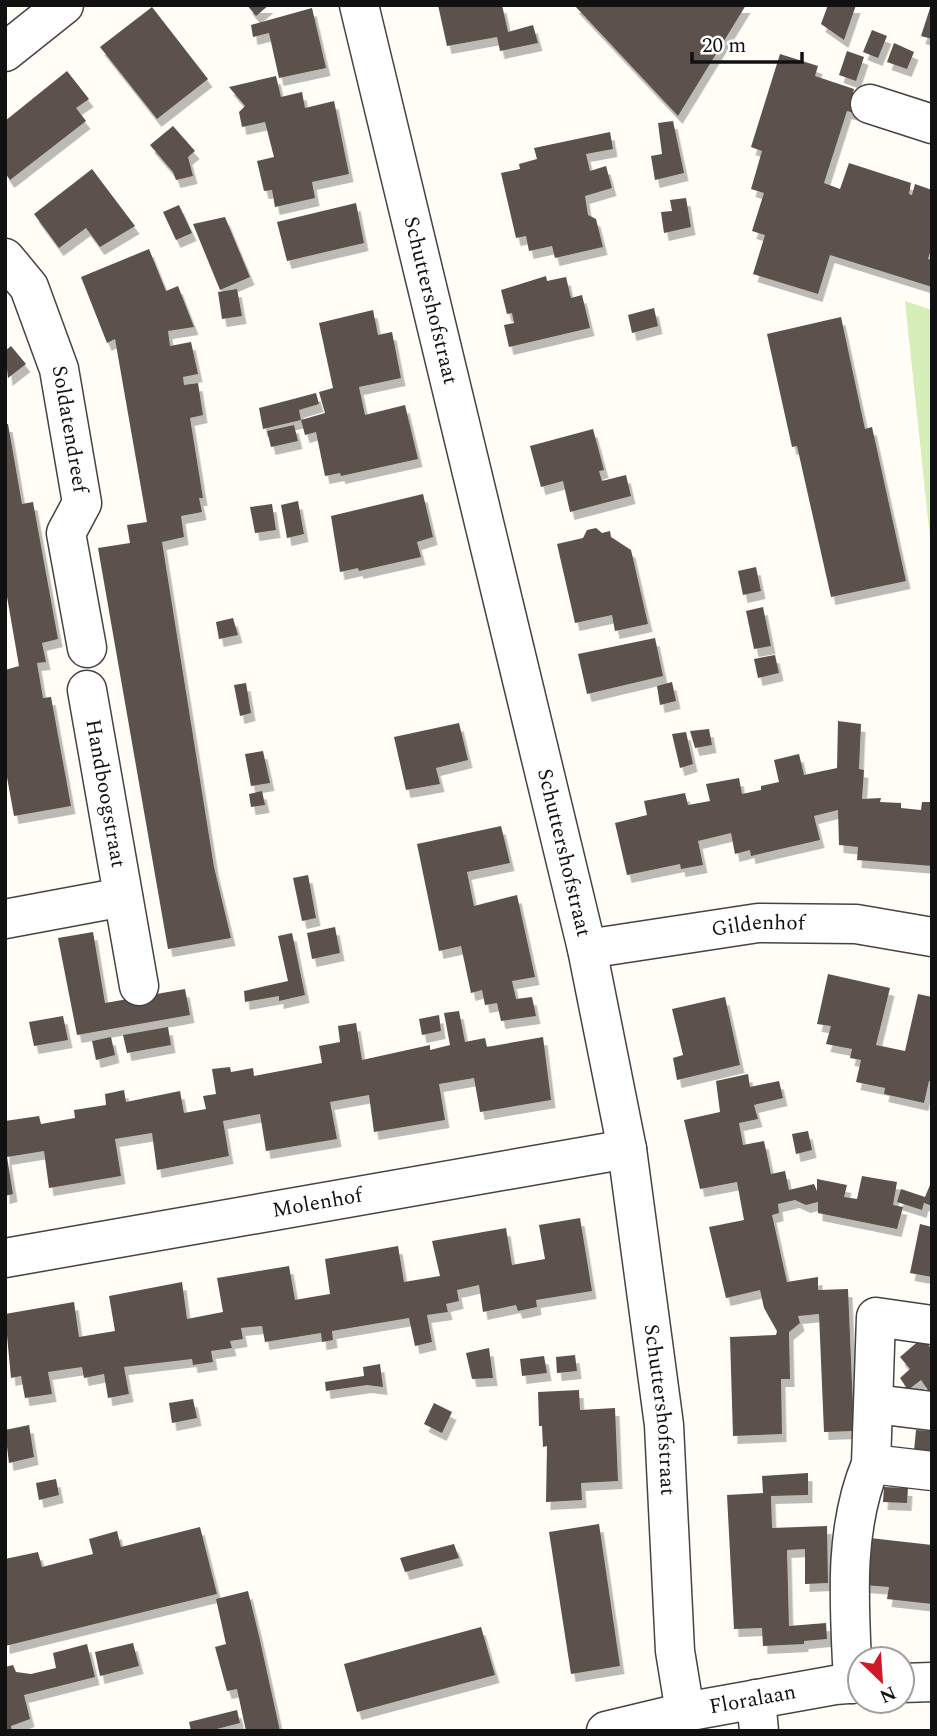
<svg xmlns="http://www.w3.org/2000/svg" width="937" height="1736" viewBox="0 0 937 1736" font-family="Spectral,serif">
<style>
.green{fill:#d6efb9}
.building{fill:#5b514c;filter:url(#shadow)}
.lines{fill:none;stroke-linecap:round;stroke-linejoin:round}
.minor-casing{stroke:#444;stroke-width:41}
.minor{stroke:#fff;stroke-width:38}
.labels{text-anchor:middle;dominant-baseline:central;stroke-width:7;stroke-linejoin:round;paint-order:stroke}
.street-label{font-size:21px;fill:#111;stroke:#fff}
</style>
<defs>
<filter id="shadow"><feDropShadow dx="4.5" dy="8" stdDeviation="0" flood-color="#0004"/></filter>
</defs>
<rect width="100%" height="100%" fill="#fffdf5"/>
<!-- green -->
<polygon class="green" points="905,301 932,310 932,557"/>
<!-- building -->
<g class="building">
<polygon points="247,5 269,5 256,16"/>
<polygon points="438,5 502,5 508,32 533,25 538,43 500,51 497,37 447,46"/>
<polygon points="574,5 746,5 678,116"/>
<polygon points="828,5 856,5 844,40 821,24"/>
<polygon points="931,5 932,5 932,39 921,36"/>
<polygon points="152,7 208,79 157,119 100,47"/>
<polygon points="312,8 326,68 279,78 269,33 253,37 251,25"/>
<polygon points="872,30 887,36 878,58 863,52"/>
<polygon points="894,43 914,52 907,69 887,62"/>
<polygon points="847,51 864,57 856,81 839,75"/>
<polygon points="780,54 818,66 815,76 854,89 853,93 863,96 858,114 847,111 824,183 840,189 849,163 911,183 909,194 912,195 915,184 932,190 932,246 928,259 932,260 932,287 830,255 818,294 753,274 765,235 752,231 764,193 751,189 762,151 751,147"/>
<polygon points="67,71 89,99 76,108 86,121 10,180 5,173 5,121"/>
<polygon points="276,76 281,97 302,92 305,108 334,101 349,174 312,182 315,198 275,207 272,190 264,191 257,161 274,157 265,122 242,127 239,112 245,106 229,87"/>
<polygon points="673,121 684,173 655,180 651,156 662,154 658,123"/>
<polygon points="173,126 195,151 188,157 193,176 176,180 173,172 150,145"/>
<polygon points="610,132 613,149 586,154 590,171 606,166 612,188 585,196 588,215 596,219 603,247 555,258 552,246 529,251 526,236 516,238 501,173 520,169 519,164 537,159 534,148"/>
<polygon points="92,169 135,226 100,247 86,228 59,248 34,214"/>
<polygon points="686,198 691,227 664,233 661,212 672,211 670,200"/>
<polygon points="356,203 364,243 287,261 277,222"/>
<polygon points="179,205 192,233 176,240 163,212"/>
<polygon points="225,217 250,277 220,290 193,224"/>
<polygon points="149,249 166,291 178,286 194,327 168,331 170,346 191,342 198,374 183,377 184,385 198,383 203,415 190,418 203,498 199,498 202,512 181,516 184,537 162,542 214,867 231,938 168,949 98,548 130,543 127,525 147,522 115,339 107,343 81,277"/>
<polygon points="546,276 547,281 566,277 571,298 582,295 590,328 509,347 504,325 514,323 512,313 507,314 501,290"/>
<polygon points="237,289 242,316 222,319 218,292"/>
<polygon points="654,308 658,326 632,333 628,315"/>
<polygon points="373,310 378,335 392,332 401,378 359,387 365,415 405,405 418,459 341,476 340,473 325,476 316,432 305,435 301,420 263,429 259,408 316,393 319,404 299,410 301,420 325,413 319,392 333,388 319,323"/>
<polygon points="841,317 865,429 872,427 906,581 831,597 797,446 792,447 767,334"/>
<polygon points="11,346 26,364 8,378 5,351"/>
<polygon points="5,424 8,424 22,504 33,502 58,639 42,643 46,662 37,663 43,698 51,697 71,806 14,816 5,766 5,670 19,666 5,585"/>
<polygon points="294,425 298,441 271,447 267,431"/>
<polygon points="593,429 604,470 599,471 602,481 626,475 631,496 570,512 563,481 541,487 530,446"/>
<polygon points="423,494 433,537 417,542 421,557 359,571 358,568 340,572 331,516"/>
<polygon points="298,501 304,534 287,538 281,505"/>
<polygon points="272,504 276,530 255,533 250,507"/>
<polygon points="596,528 602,533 610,531 611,537 631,550 648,624 615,631 612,615 575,623 557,544 583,538 587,530"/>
<polygon points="756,567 761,591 743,595 738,571"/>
<polygon points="763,607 771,646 754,649 746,611"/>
<polygon points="233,618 238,635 219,639 216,622"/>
<polygon points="655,638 663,676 587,694 578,654"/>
<polygon points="775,655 779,673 758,678 754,659"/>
<polygon points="672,682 676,701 660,705 657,686"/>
<polygon points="246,683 251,713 240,716 234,685"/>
<polygon points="838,721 861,724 859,769 864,770 862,799 881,798 880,802 901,803 901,808 921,810 922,802 932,802 932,866 857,860 858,847 839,845 838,810 814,816 820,840 751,856 750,850 735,854 731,833 698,841 703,865 681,869 680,864 627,875 615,823 647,815 644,801 685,793 688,805 710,801 706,784 739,778 742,794 761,790 761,786 779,782 774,760 799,754 804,775 837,768"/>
<polygon points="459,723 468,760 436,768 440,784 406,790 394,737"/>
<polygon points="709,729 712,745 695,748 690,731"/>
<polygon points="686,732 693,764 680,768 672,734"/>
<polygon points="263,751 270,783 251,786 245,754"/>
<polygon points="262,791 265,805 251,807 249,794"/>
<polygon points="501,826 510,863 467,872 474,906 517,895 535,977 512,981 516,999 532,997 536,1016 501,1021 497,1003 485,1005 482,990 471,993 461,946 439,951 417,844"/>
<polygon points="308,875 316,918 302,921 293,878"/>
<polygon points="335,927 340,953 312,959 307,933"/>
<polygon points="93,932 105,1003 185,989 190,1015 77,1035 58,938"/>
<polygon points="292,933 305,995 279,1001 279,996 245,1002 244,991 288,981 278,936"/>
<polygon points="828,974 890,988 876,1045 905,1051 918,994 932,997 932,1082 929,1081 924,1103 884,1094 885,1088 856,1082 861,1060 850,1058 852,1049 826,1044 831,1026 817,1024"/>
<polygon points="725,997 740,1065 677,1080 673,1058 683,1055 672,1009"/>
<polygon points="459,1011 465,1042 485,1038 487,1047 543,1037 551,1100 480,1112 474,1078 439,1084 445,1120 374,1132 369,1095 330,1102 337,1139 266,1151 260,1114 223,1121 229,1156 157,1170 152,1133 115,1139 121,1176 49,1188 44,1151 7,1157 13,1194 5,1196 5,1121 39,1116 41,1124 75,1118 74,1110 106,1105 105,1094 124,1090 126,1102 180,1091 184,1113 206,1109 203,1096 216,1094 212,1069 230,1067 231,1072 253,1068 254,1076 322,1063 319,1046 340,1042 338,1026 356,1023 362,1060 430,1045 430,1050 450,1045 444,1013"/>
<polygon points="439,1015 441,1031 422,1035 419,1019"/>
<polygon points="63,1016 68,1040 34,1046 29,1022"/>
<polygon points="168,1027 171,1045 127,1053 123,1035"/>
<polygon points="111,1037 115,1055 96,1060 92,1041"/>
<polygon points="748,1074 750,1087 779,1081 783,1098 754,1105 758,1119 739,1123 743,1145 764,1141 771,1174 785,1171 789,1190 814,1184 817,1191 817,1179 847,1185 844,1197 857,1199 862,1176 897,1182 893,1205 903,1207 897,1229 818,1213 818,1202 806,1205 795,1200 778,1204 779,1213 772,1215 787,1282 818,1277 818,1290 848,1289 854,1431 824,1432 819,1314 798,1316 800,1323 789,1332 790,1379 781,1379 782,1434 733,1436 730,1337 776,1335 777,1331 764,1308 760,1290 726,1298 709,1227 744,1220 737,1182 700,1189 684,1120 720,1112 716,1081"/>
<polygon points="808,1131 812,1150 796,1154 792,1134"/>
<polygon points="932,1180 932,1206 924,1203 922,1210 897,1202 901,1189 925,1197"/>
<polygon points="580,1218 592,1291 536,1300 537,1307 518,1311 516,1305 483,1312 479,1285 457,1290 459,1301 446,1304 448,1312 427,1315 432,1342 415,1346 409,1318 332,1331 333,1340 322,1342 321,1333 265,1342 262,1326 241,1328 243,1339 230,1341 232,1348 211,1351 213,1362 193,1365 192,1359 124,1367 129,1394 108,1398 104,1374 84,1378 82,1367 48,1372 52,1394 25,1398 21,1376 11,1378 5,1314 74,1302 79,1337 115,1331 109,1296 182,1282 187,1319 223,1312 217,1278 289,1266 295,1300 312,1297 330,1294 325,1259 398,1246 404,1282 440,1276 432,1241 506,1228 512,1265 545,1259 539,1225"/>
<polygon points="920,1224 932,1227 932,1277 910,1273"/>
<polygon points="922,1338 932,1349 930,1393 921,1380 908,1390 900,1378 910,1369 900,1357"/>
<polygon points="489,1348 493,1378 472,1379 466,1353"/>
<polygon points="575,1355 577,1371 557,1373 556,1357"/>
<polygon points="544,1356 547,1373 522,1376 520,1359"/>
<polygon points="380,1364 383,1387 367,1385 326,1391 325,1382 364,1376 363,1367"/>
<polygon points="579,1390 580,1410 615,1408 618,1481 581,1483 582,1500 546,1502 547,1446 543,1447 542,1426 539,1426 538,1392"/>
<polygon points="193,1399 197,1418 172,1423 169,1403"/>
<polygon points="434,1403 452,1412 442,1433 424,1424"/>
<polygon points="29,1425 34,1457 9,1463 5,1430"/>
<polygon points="916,1430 932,1431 932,1463 913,1461"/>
<polygon points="808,1473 808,1495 771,1496 772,1528 827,1526 828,1583 805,1584 805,1549 787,1550 789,1626 826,1623 827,1639 804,1641 804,1644 763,1646 762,1628 734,1629 727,1495 763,1493 762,1476"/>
<polygon points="56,1479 59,1495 39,1500 36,1483"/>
<polygon points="884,1487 908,1488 907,1503 883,1502"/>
<polygon points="599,1524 620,1666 571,1674 549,1532"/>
<polygon points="200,1527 217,1594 5,1646 5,1559 38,1552 42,1567 93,1554 89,1539 117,1531 121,1547"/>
<polygon points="870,1538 932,1545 932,1604 887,1599 889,1587 864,1585"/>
<polygon points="454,1544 459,1558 405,1572 400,1558"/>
<polygon points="248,1591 259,1636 280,1731 246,1731 237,1689 227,1691 215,1647 226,1644 216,1599"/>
<polygon points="481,1627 495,1675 357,1712 344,1664"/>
<polygon points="133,1643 139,1666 100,1676 95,1652"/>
<polygon points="87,1644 95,1677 24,1695 30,1719 11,1726 12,1731 5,1731 5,1667 13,1665 16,1672 31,1674 56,1668 53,1653"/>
<polygon points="237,1710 240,1723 209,1731 191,1731 189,1722"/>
</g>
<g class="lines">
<defs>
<g id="minor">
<path id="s1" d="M 359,5 L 587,949 L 627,1149 L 664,1425 L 675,1651 L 685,1712"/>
<polyline points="5,52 64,5"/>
<polyline points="870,104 932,124"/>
<path id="s2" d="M 5,258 L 29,287 L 59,369 L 82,503 L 66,533 L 87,648"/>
<path id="s3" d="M 87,690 L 139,986"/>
<polyline points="5,919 123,897"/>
<path id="s4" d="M 587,949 L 758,923 L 856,924 L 932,937"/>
<path id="s5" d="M 5,1258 L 627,1149"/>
<polyline points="875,1404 932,1411"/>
<polyline points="871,1464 932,1471"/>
<polyline points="902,1683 932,1682"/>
<path d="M 853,1684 C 850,1611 842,1533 871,1464 L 876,1317 L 932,1325"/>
<polyline points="756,1699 759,1731"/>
<path id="s6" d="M 606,1731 L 685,1712 L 835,1685 L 860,1683"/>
</g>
</defs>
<!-- minor casing -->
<use href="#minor" class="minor-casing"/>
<!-- minor -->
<use href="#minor" class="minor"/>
</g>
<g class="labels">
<!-- street labels -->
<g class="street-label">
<text stroke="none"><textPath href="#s1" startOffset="304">Schuttershofstraat</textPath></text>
<text stroke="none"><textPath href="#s2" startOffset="186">Soldatendreef</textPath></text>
<text stroke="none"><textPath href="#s3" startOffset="105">Handboogstraat</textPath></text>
<text stroke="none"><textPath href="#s1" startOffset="872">Schuttershofstraat</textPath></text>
<text stroke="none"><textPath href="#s4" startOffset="173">Gildenhof</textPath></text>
<text stroke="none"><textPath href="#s5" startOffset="317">Molenhof</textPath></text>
<text stroke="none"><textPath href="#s1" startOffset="1438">Schuttershofstraat</textPath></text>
<text stroke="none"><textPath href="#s6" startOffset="150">Floralaan</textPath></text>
</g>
</g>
<!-- border -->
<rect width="937" height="1736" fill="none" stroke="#111111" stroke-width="14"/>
<!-- north arrow -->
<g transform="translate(881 1680) rotate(155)"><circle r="33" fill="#ffffff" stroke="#a0a0a0" stroke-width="2"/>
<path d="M0-5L12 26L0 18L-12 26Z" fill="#d01927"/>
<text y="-10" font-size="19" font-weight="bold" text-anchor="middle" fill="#111111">N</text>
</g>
<!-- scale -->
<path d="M692 52v10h110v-10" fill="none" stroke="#111111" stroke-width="3.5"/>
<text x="702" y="52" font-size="21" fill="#111111" stroke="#ffffff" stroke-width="5" paint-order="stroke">20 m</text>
</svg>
